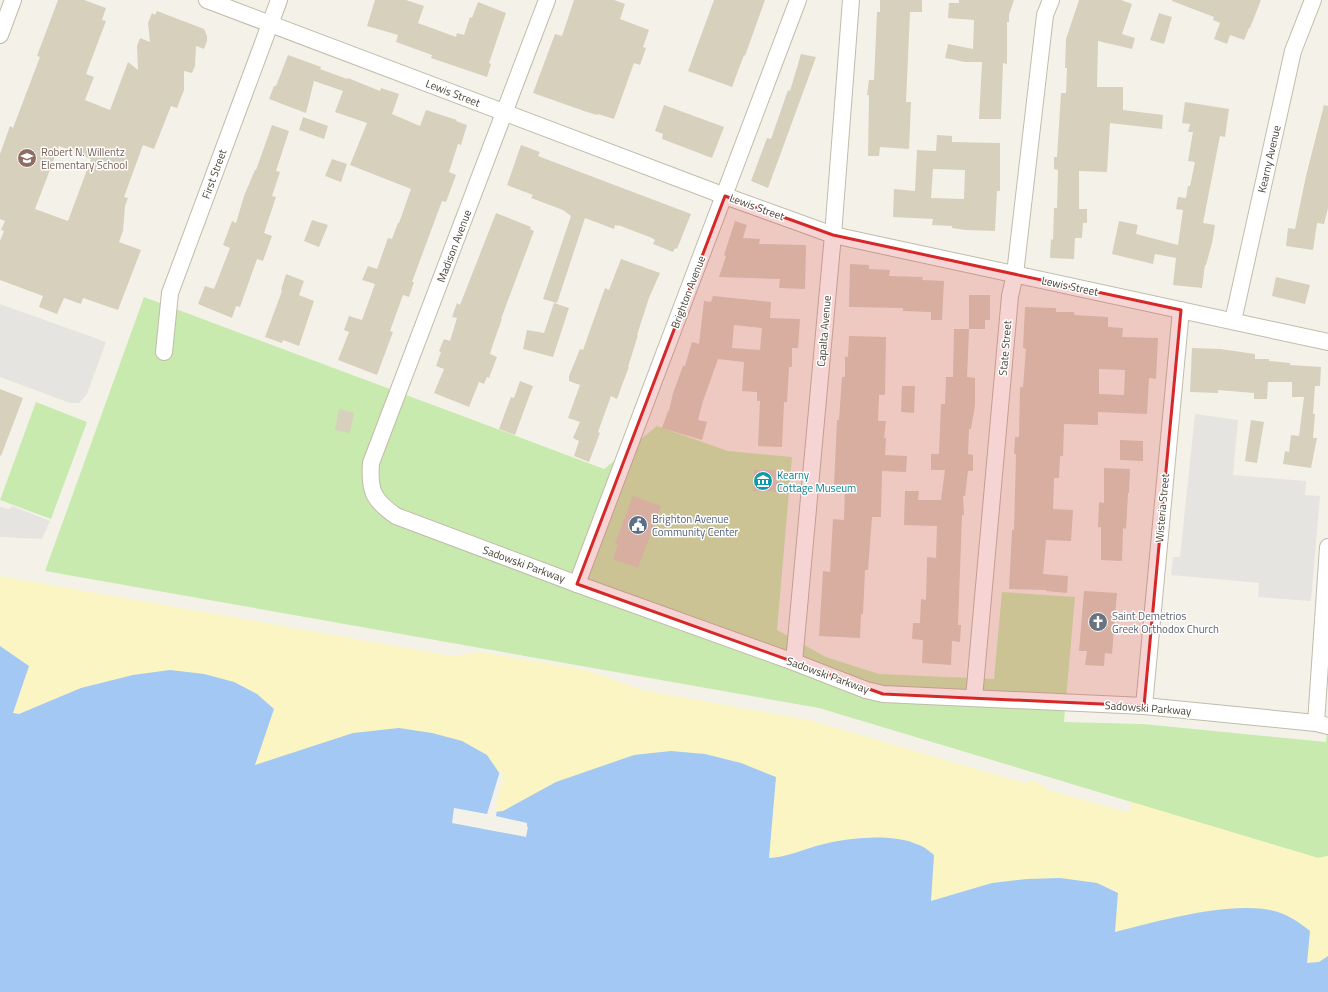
<svg xmlns="http://www.w3.org/2000/svg" width="1328" height="992" viewBox="0 0 1328 992" font-family="'Titillium Web',sans-serif">
<style>
.green{fill:#c8eaaf}
.sand{fill:#faf5c2}
.parking{fill:#e5e4e0}
.water{fill:#a2c8f3}
.pier{fill:#f4f2e8}
.building{fill:#d7d0bd;fill-rule:evenodd}
.lines{fill:none;stroke-linecap:round;stroke-linejoin:round}
.street-casing{stroke:#c0bbaa;stroke-width:18}
.street{stroke:#fff;stroke-width:16}
.marked{fill:#d62828;fill-opacity:0.2;stroke:#d62828;stroke-width:3;stroke-linejoin:round}
.labels{text-anchor:middle;dominant-baseline:central;stroke-width:3;stroke-linejoin:round;paint-order:stroke}
.street-label{font-size:11px;fill:#484336;stroke:#fff}
.education-label{font-size:11px;fill:#785e54;stroke:#fff;text-anchor:start}
.culture-label{font-size:11px;fill:#0d838f;stroke:#fff;text-anchor:start}
.service-label{font-size:11px;fill:#4e5e75;stroke:#fff;text-anchor:start}
.worship-label{font-size:11px;fill:#5b616d;stroke:#fff;text-anchor:start}
</style>
<rect width="100%" height="100%" fill="#f4f2e8"/>
<!-- green -->
<g class="green">
<polygon points="144,297 604,469 657,426 728,451 792,457 777,630 826,657 879,674 994,679 1002,592 1075,597 1064,722 1143,724 1326,742 1328,721 1328,856 1318,858 819,708 45,571"/>
<polygon points="36,402 87,422 51,519 0,500"/>
</g>
<!-- sand -->
<path class="sand" d="M 0,576 L 452,656 L 480,652 L 586,670 L 642,690 L 809,720 L 1024,783 C 1036,779 1038,782 1047,790 L 1130,813 L 1131,802 L 1318,858 L 1328,856 L 1328,956 L 1319,962 L 1307,963 L 1185,916 L 1115,932 L 992,883 L 931,901 L 894,838 L 862,837 L 818,845 L 783,857 L 769,858 L 776,777 L 495,812 L 353,733 L 255,766 L 257,694 L 234,682 L 204,674 L 81,688 L 19,714 L 13,713 L 29,666 L 0,646 Z"/>
<!-- parking -->
<g class="parking">
<polygon points="0,304 106,342 87,394 79,403 70,403 0,377"/>
<polygon points="1195,414 1238,420 1233,475 1306,481 1305,495 1320,496 1311,601 1258,597 1259,583 1171,575 1173,557 1180,557"/>
<polygon points="12,506 50,521 42,539 0,537 0,507 10,509"/>
</g>
<!-- water -->
<path class="water" d="M 0,646 L 29,666 L 13,713 L 19,714 L 81,688 L 133,675 L 170,670 L 204,674 L 234,682 L 257,694 L 274,709 L 255,765 L 353,733 L 399,728 L 432,733 L 462,741 L 487,755 L 502,777 L 494,801 L 495,812 L 503,811 L 556,782 L 634,755 L 671,751 L 705,754 L 741,763 L 776,777 L 769,858 C 786,857 800,851 816,846 C 844,838 892,832 919,845 C 925,847 930,852 934,855 L 931,901 L 992,883 L 1027,879 L 1060,878 L 1097,883 L 1118,893 L 1115,932 C 1160,921 1234,899 1278,912 C 1290,916 1300,923 1310,931 L 1307,963 L 1319,962 L 1328,956 L 1328,992 L 0,992 Z"/>
<!-- pier -->
<polygon class="pier" points="500,771 504,777 496,802 497,810 496,816 527,823 527,827 528,827 526,837 452,823 454,808 487,814"/>
<!-- building -->
<g class="building">
<path d="M 58,0 L 84,0 L 106,8 L 102,20 L 106,21 L 86,74 L 94,77 L 85,100 L 110,110 L 128,62 L 138,70 L 137,46 L 140,38 L 150,42 L 148,23 L 152,13 L 155,15 L 157,11 L 204,29 L 207,36 L 207,41 L 204,49 L 196,46 L 195,66 L 192,73 L 184,71 L 184,90 L 177,108 L 171,106 L 154,149 L 143,145 L 124,197 L 128,198 L 125,206 L 123,231 L 119,242 L 141,250 L 118,310 L 83,298 L 81,304 L 64,298 L 57,314 L 39,307 L 43,296 L 0,280 L 0,241 L 4,231 L 1,230 L 5,221 L 0,219 L 0,154 L 10,126 L 13,128 L 40,57 L 37,56 ZM 59,146 L 91,159 L 68,221 L 35,209 Z"/>
<polygon points="375,0 406,0 424,6 418,23 456,37 457,33 464,35 470,17 472,18 478,2 506,13 489,63 491,64 487,77 431,58 432,55 396,42 398,35 367,26"/>
<polygon points="574,0 614,0 625,4 620,19 649,30 643,47 646,48 640,65 634,63 614,119 598,114 597,115 584,111 533,93 555,34 562,36"/>
<polygon points="714,0 765,0 745,56 744,55 732,87 688,71"/>
<polygon points="880,0 922,0 922,12 910,12 906,102 911,102 909,149 880,147 879,156 868,156 869,95 867,95 869,80 874,80 877,12 880,12"/>
<polygon points="959,0 1014,0 1009,15 1009,22 1007,22 1007,64 1003,63 1001,119 979,119 982,62 965,62 945,58 948,44 973,49 974,20 948,18 949,3 959,3"/>
<polygon points="1079,0 1121,0 1132,4 1122,34 1135,38 1132,49 1098,41 1097,87 1123,87 1123,110 1163,115 1162,129 1110,123 1107,172 1079,171 1079,209 1087,209 1087,223 1083,223 1082,238 1075,238 1074,259 1050,258 1051,239 1053,240 1054,208 1057,208 1058,170 1054,169 1054,157 1057,157 1061,93 1066,93 1067,68 1065,68 1066,39"/>
<polygon points="1172,0 1261,0 1250,28 1249,28 1244,40 1230,35 1227,44 1214,39 1220,23 1213,20 1214,17 1172,1"/>
<polygon points="1159,13 1172,17 1164,44 1150,40"/>
<polygon points="801,54 816,57 768,188 751,181 767,138 771,139 788,90 790,91"/>
<polygon points="288,55 321,67 320,69 347,79 348,78 380,91 381,88 399,94 392,114 420,126 426,110 457,120 456,121 467,125 461,145 458,144 449,172 456,175 446,202 442,201 412,282 414,282 409,297 403,295 390,331 393,332 377,375 338,360 349,332 344,330 349,316 362,320 375,284 362,280 368,266 377,269 388,238 392,239 398,223 399,223 411,189 350,165 367,123 335,112 343,91 314,81 306,113 269,99 274,86 276,86"/>
<polygon points="1185,102 1229,109 1225,137 1220,136 1203,223 1215,225 1212,243 1206,265 1205,265 1202,288 1173,285 1176,258 1155,254 1153,264 1112,254 1119,221 1138,225 1136,234 1178,245 1183,210 1176,209 1178,197 1186,198 1188,186 1190,186 1195,162 1188,161 1193,132 1188,132 1190,124 1182,123"/>
<polygon points="664,105 724,127 712,158 662,139 663,134 655,131"/>
<polygon points="1324,105 1328,106 1328,208 1324,224 1317,223 1313,250 1286,246 1288,228 1295,229 1306,176"/>
<polygon points="303,117 328,126 324,139 299,130"/>
<polygon points="272,125 289,131 276,171 280,172 272,196 276,197 264,233 272,236 263,261 257,259 240,307 236,306 232,318 198,304 205,286 214,289 230,248 223,245 232,221 236,223 244,196 255,170 256,170"/>
<path d="M 937,135 L 952,136 L 952,142 L 1000,143 L 1000,191 L 997,191 L 995,231 L 966,230 L 952,228 L 952,226 L 932,225 L 933,219 L 893,217 L 894,189 L 915,191 L 917,150 L 936,151 ZM 933,169 L 965,170 L 964,199 L 931,198 Z"/>
<polygon points="521,145 540,152 538,156 691,214 677,249 675,248 673,252 653,244 655,240 652,238 618,225 618,226 615,225 614,229 585,218 557,303 543,299 571,216 563,210 531,198 533,195 507,185"/>
<polygon points="332,159 347,164 341,182 325,176"/>
<polygon points="496,213 531,227 530,229 534,231 501,319 502,319 493,344 490,354 497,357 489,378 487,377 484,384 479,382 469,407 434,393 444,369 436,366 441,352 439,351 444,339 450,341 457,318 452,317 457,303 460,305"/>
<polygon points="312,220 328,225 319,247 304,241"/>
<polygon points="735,221 747,225 743,238 760,239 759,244 806,245 805,289 779,288 780,279 719,277 726,256 724,255"/>
<polygon points="621,259 660,273 649,298 637,335 638,335 628,367 629,367 622,385 617,399 611,396 598,432 600,433 589,462 574,456 579,441 573,438 580,422 568,418 580,385 569,381 569,376 580,349 583,350 605,288 609,290"/>
<polygon points="850,264 869,265 869,269 890,270 889,276 923,277 922,280 944,281 942,320 931,320 931,312 903,311 903,308 849,307"/>
<polygon points="286,274 304,281 299,295 314,301 299,346 283,340 282,343 265,337 282,291 281,290"/>
<polygon points="1276,277 1310,285 1305,304 1272,296"/>
<polygon points="969,295 990,295 990,320 985,320 985,329 969,329"/>
<path d="M 713,296 L 771,302 L 770,318 L 800,319 L 798,348 L 792,348 L 792,367 L 789,367 L 787,402 L 784,402 L 782,447 L 758,446 L 760,401 L 757,401 L 757,392 L 742,391 L 744,362 L 718,359 L 703,401 L 698,420 L 707,422 L 702,440 L 662,428 L 668,411 L 669,411 L 673,393 L 683,366 L 685,366 L 692,342 L 699,344 L 704,301 L 711,302 ZM 734,325 L 762,328 L 760,350 L 732,348 Z"/>
<polygon points="554,303 569,308 553,357 523,349 527,330 544,333"/>
<path d="M 1025,307 L 1056,308 L 1056,312 L 1074,312 L 1074,315 L 1108,317 L 1108,327 L 1123,328 L 1122,337 L 1158,338 L 1156,379 L 1149,378 L 1147,414 L 1098,412 L 1098,425 L 1064,424 L 1063,456 L 1060,456 L 1059,478 L 1054,478 L 1053,509 L 1073,510 L 1071,541 L 1046,540 L 1043,574 L 1068,576 L 1067,593 L 1046,591 L 1046,590 L 1009,589 L 1012,530 L 1014,530 L 1016,454 L 1014,454 L 1015,437 L 1019,437 L 1020,387 L 1023,387 L 1026,349 L 1023,348 ZM 1099,369 L 1125,370 L 1124,395 L 1099,394 Z"/>
<polygon points="954,329 969,329 967,377 975,378 975,405 971,429 969,429 968,454 973,455 973,471 968,471 965,496 963,496 964,515 962,515 958,625 961,625 960,642 952,641 951,665 922,663 923,640 912,639 913,623 920,623 921,599 926,600 927,557 936,558 937,526 904,525 905,491 919,491 918,500 941,500 945,470 931,470 931,454 939,454 941,404 945,404 946,377 953,377"/>
<polygon points="849,336 886,337 885,395 879,395 878,421 886,421 884,438 886,438 885,455 907,456 906,472 882,471 881,517 872,517 868,570 865,570 863,614 861,614 860,638 819,636 823,571 830,572 833,519 844,520 845,485 834,485 837,420 839,420 842,377 845,377 845,356 848,357"/>
<polygon points="1192,348 1220,349 1255,354 1255,359 1269,359 1269,361 1290,363 1290,365 1321,367 1320,386 1315,386 1313,414 1315,414 1313,438 1317,438 1311,468 1283,464 1285,451 1289,452 1291,435 1299,436 1304,397 1292,397 1292,382 1268,382 1267,399 1254,399 1254,393 1218,390 1218,393 1190,392"/>
<polygon points="520,381 533,386 515,435 499,429 511,397 514,398"/>
<polygon points="902,386 915,386 914,413 901,412"/>
<polygon points="0,389 23,398 1,456 0,455"/>
<polygon points="339,409 354,413 350,433 335,430"/>
<polygon points="1251,420 1264,422 1257,463 1245,461"/>
<polygon points="1120,440 1143,441 1143,461 1120,460"/>
<polygon points="1104,468 1130,469 1129,493 1128,493 1126,529 1123,528 1122,561 1101,560 1101,527 1098,527 1099,502 1104,503"/>
<polygon points="754,470 779,470 779,492 753,491"/>
<polygon points="633,496 661,506 638,568 613,559 618,545 615,544"/>
<polygon points="1084,591 1117,593 1112,654 1105,653 1104,666 1085,665 1087,651 1079,651"/>
</g>
<g class="lines">
<defs>
<g id="street">
<polyline points="207,0 725,196 833,235 1328,342"/>
<path d="M 547,0 L 371,463 C 369,491 373,500 396,516 L 577,584 L 794,662 L 866,690 L 883,694 L 1144,706 L 1316,723 L 1328,726"/>
<polyline points="0,35 13,0"/>
<polyline points="1233,321 1293,51 1313,0"/>
<polyline points="164,352 170,293 279,0"/>
<polyline points="577,584 798,0"/>
<polyline points="794,662 833,235 851,0"/>
<polyline points="974,698 1010,296 1015,274 1045,15 1051,0"/>
<polyline points="1144,706 1181,310"/>
<polyline points="1316,723 1328,547"/>
</g>
</defs>
<!-- street casing -->
<use href="#street" class="street-casing"/>
<!-- street -->
<use href="#street" class="street"/>
</g>
<!-- marked area -->
<path class="marked" d="M 725,196 L 833,235 L 1181,310 L 1144,706 L 883,694 L 577,584 Z"/>
<!-- icons -->
<defs>
<symbol id="school-disc" viewBox="-11 -11 22 22"><circle r="9.5" fill="#8d6e63" stroke="#fff"/><path d="M0-5L7-2L0 1L-7-2ZM-4 1L0 2.5L4 1V4Q0 6-4 4Z" fill="#fff"/></symbol>
<symbol id="museum-disc" viewBox="-11 -11 22 22"><circle r="9.5" fill="#0f9aa8" stroke="#fff"/><path d="M0-6L6-3V-2H-6V-3ZM-5-1h2V3h-2ZM-1-1h2V3h-2ZM3-1h2V3H3ZM-6 4H6V6H-6Z" fill="#fff"/></symbol>
<symbol id="civic-disc" viewBox="-11 -11 22 22"><circle r="9.5" fill="#5c6f8a" stroke="#fff"/><path d="M-.6-6.5H3V-4.5H.6V-3L4-1V1h2V6H-6V1h2V-1L-.6-3ZM-1.2 2.5V6h2.4V2.5Z" fill="#fff"/></symbol>
<symbol id="church-disc" viewBox="-11 -11 22 22"><circle r="9.5" fill="#6b7280" stroke="#fff"/><path d="M-1.2-6h2.4v3.5h3.3v2.4h-3.3V6h-2.4V-.1h-3.3v-2.4h3.3Z" fill="#fff"/></symbol>
</defs>
<g fill-rule="evenodd">
<use href="#school-disc" x="16" y="147" width="22" height="22"/>
<use href="#museum-disc" x="752" y="470" width="22" height="22"/>
<use href="#civic-disc" x="627" y="514" width="22" height="22"/>
<use href="#church-disc" x="1087" y="611" width="22" height="22"/>
</g>
<g class="labels">
<!-- street labels -->
<g class="street-label">
<text transform="translate(453 93) rotate(21)">Lewis Street</text>
<text transform="translate(1269 159) rotate(-77)">Kearny Avenue</text>
<text transform="translate(214 174) rotate(-70)">First Street</text>
<text transform="translate(757 207) rotate(20)">Lewis Street</text>
<text transform="translate(454 246) rotate(-69)">Madison Avenue</text>
<text transform="translate(1070 286) rotate(12)">Lewis Street</text>
<text transform="translate(688 292) rotate(-69)">Brighton Avenue</text>
<text transform="translate(824 331) rotate(-85)">Capalta Avenue</text>
<text transform="translate(1005 348) rotate(-85)">State Street</text>
<text transform="translate(1162 508) rotate(-85)">Wisteria Street</text>
<text transform="translate(524 564) rotate(20)">Sadowski Parkway</text>
<text transform="translate(828 675) rotate(20)">Sadowski Parkway</text>
<text transform="translate(1148 708) rotate(4)">Sadowski Parkway</text>
</g>
<!-- education labels -->
<g class="education-label">
<text x="41" y="152">Robert N. Willentz<tspan x="41" dy="13">Elementary School</tspan></text>
</g>
<!-- culture labels -->
<g class="culture-label">
<text x="777" y="475">Kearny<tspan x="777" dy="13">Cottage Museum</tspan></text>
</g>
<!-- service labels -->
<g class="service-label">
<text x="652" y="519">Brighton Avenue<tspan x="652" dy="13">Community Center</tspan></text>
</g>
<!-- worship labels -->
<g class="worship-label">
<text x="1112" y="616">Saint Demetrios<tspan x="1112" dy="13">Greek Orthodox Church</tspan></text>
</g>
</g>
</svg>
